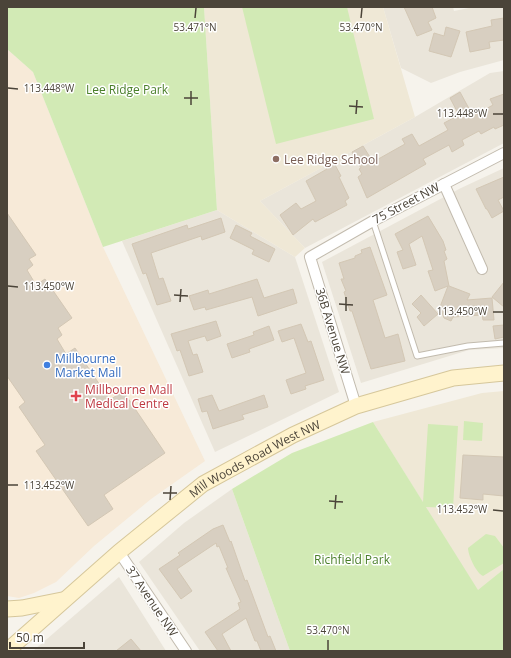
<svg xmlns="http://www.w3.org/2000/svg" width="511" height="658" viewBox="0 0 511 658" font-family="'Open Sans',sans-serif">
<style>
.residential{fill:#eae5da}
.commercial{fill:#f7ead8}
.education{fill:#efe8d6}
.green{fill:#d2eab5}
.building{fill:#d8cfc1;stroke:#d3c7b4}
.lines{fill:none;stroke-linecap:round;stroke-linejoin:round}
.lane-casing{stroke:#c2bbae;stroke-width:7}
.street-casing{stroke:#c2bbae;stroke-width:12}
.secondary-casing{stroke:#d6c79b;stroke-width:17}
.lane{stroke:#fff;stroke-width:5}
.street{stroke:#fff;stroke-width:10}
.secondary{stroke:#fff3cd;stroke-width:15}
.ticks{fill:none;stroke:#4b4439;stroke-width:1.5}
.education-dot{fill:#8d6e63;stroke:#fff;stroke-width:1.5}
.shop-dot{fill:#3f7fe0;stroke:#fff;stroke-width:1.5}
.health-dot{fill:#e0444e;stroke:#fff;stroke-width:1.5}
.labels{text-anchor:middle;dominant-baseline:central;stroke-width:3;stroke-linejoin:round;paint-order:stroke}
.park-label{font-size:12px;fill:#4a7f2a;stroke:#fff}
.education-label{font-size:12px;fill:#785e54;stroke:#fff;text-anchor:start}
.street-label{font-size:12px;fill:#4b4439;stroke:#fff}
.shop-label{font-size:12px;fill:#366cbe;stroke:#fff;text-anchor:start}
.health-label{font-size:12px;fill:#be3a42;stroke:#fff;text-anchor:start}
.ticks-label{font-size:10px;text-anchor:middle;fill:#4b4439;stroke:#fff;stroke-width:3;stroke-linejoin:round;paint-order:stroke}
</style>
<rect width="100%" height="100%" fill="#f6f3ec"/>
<!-- residential -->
<g class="residential">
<polygon points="383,7 453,7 454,11 474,7 504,7 504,60 460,72 431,83 401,68"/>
<polygon points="504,71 504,143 305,248 260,201 415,117 490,73"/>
<polygon points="504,168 504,348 469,350 361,383 322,262 461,188"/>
<polygon points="217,210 295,257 339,392 215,452 122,241"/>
<polygon points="232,489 290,651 200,651 139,562 184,523"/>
<polygon points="119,577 166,651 33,651"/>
</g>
<!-- commercial -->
<polygon class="commercial" points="7,49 33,72 103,247 205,461 151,499 94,546 56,582 34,593 19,598 7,596"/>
<!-- education -->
<g class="education">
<polygon points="204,7 383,7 415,117 260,201 305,248 295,257 217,210"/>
<polygon points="504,391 504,569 478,591 373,422 482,393"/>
</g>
<!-- green -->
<g class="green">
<polygon points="7,7 204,7 217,210 103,247 33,72 7,49"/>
<polygon points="242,7 347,7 374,119 276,144"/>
<polygon points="464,421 483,423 482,441 463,440"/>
<polygon points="373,422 423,502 428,424 458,426 453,508 426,507 478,590 504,569 504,651 290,651 232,489 292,453"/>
<path d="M 486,534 L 495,536 L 504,548 L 504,563 L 483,576 C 476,573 468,555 468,548 Z"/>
</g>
<!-- building -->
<g class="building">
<polygon points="404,7 432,7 436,18 428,22 432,30 417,36"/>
<polygon points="504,18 504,40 489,42 490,48 470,52 466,32 492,26 491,20"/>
<polygon points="446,27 460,31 451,57 429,51 434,33 444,36"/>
<polygon points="460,92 473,116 493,105 490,99 504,94 504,125 495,129 494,127 481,134 479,131 462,140 464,145 452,152 449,145 423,159 426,164 367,198 358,177 362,174 359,169 361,168 352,152 363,146 373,162 405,144 402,139 412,134 419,146 448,130 444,123 459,115 450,98"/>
<polygon points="334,163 341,176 339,177 349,198 345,201 347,205 315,222 313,219 293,235 280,215 296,203 301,209 316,201 306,181 327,169 326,167"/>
<polygon points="504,177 504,197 498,200 504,211 492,218 487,209 486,209 476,189"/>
<polygon points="7,213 36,255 29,259 33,265 27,270 36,285 45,279 72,318 58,328 62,335 57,339 66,354 75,348 110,400 123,391 165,453 104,495 113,509 88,526 36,451 45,445 19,407 25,402 7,376"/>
<polygon points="428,216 443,241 446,250 444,251 447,259 444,261 449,286 470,294 467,300 492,298 494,320 483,320 482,315 453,317 451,321 444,318 440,307 448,286 435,291 428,271 433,270 422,236 409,244 416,265 403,269 397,252 403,250 395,234"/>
<polygon points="221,218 225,232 202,240 201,236 151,253 159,279 163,278 171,301 157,305 146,273 143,274 132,244 187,225 188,229"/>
<polygon points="236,225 252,233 250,236 275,249 269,262 252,254 254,250 230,238"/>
<polygon points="370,247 387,295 373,300 385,338 398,334 405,361 371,369 352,311 350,311 344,292 346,291 341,279 344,279 339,263 355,258 355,256 362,253 361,250"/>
<polygon points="257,279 264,298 293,289 297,303 258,316 252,297 206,310 205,307 194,310 189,296 208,290 209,294"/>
<polygon points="504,282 504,307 492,297"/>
<polygon points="421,295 438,314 424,326 417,317 421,313 412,304"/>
<polygon points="216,321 221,336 207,341 205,336 188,341 193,355 197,354 203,372 189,376 180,350 177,351 171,334"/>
<polygon points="301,324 308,342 311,341 324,380 305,386 306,389 291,394 286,380 306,373 294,338 282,342 278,331"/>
<polygon points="504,325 504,337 495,339 493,326"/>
<polygon points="269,326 274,340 249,349 250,352 232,358 227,344 254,335 253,332"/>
<polygon points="212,395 219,411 264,395 268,407 242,415 244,419 213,429 207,411 202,412 198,399"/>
<polygon points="463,455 504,457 504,496 483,494 483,500 460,498"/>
<polygon points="223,525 230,542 231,541 245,581 247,580 268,637 270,636 276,651 261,651 257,641 255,641 246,618 222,634 231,651 218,651 205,632 240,609 238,603 241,602 226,568 228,568 219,546 217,547 216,543 177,569 192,591 181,599 159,569 180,555 178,553 213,529"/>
<polygon points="131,639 141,651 116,651"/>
</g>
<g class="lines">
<defs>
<polyline id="lane" points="373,221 417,356 468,346 504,343"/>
<g id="street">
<polyline points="444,184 482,269"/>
<polyline points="356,406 310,257 373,221 504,153"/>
<polyline points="119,552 186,651"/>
</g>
<g id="secondary">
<polyline points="7,609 22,608 62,600"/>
<path id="s1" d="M 7,651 L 119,552 L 203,484 L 293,435 L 356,406 L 453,378 L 504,373"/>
</g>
</defs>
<!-- lane casing -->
<use href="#lane" class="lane-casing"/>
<!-- street casing -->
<use href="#street" class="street-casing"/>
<!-- secondary casing -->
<use href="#secondary" class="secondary-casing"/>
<!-- lane -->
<use href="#lane" class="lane"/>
<!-- street -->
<use href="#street" class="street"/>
<!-- secondary -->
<use href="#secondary" class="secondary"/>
</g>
<!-- ticks -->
<path class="ticks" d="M 195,18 L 196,8M 361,18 L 362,8M 8,88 L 18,89M 184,98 L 198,98M 191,105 L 191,91M 349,106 L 363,107M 356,114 L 357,100M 493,114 L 503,114M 8,286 L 18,287M 174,295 L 188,296M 180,302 L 181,289M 339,304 L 353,305M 346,311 L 346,297M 493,312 L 503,312M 8,485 L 18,485M 163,493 L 177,493M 170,500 L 171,486M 329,501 L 343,502M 335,509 L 336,495M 493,510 L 503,511M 328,650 L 328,640"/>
<!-- markers -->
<circle class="education-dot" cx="276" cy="159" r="4"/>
<circle class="shop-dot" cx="47" cy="365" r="4"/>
<path class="health-dot" d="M74 390h4v4h4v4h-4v4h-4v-4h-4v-4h4z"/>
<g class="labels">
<!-- park labels -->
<g class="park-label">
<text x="127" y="89">Lee Ridge Park</text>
<text x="352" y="559">Richfield Park</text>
</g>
<!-- education labels -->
<g class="education-label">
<text x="284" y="159">Lee Ridge School</text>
</g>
<!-- street labels -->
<g class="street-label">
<text transform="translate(406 203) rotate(-28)">75 Street NW</text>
<text transform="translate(333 331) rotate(73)">36B Avenue NW</text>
<text stroke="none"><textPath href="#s1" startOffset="315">Mill Woods Road West NW</textPath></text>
<text transform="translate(152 601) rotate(56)">37 Avenue NW</text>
</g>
<!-- shop labels -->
<g class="shop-label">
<text x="55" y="358">Millbourne<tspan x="55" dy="14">Market Mall</tspan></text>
</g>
<!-- health labels -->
<g class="health-label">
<text x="85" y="389">Millbourne Mall<tspan x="85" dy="14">Medical Centre</tspan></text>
</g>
</g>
<g class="ticks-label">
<text x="195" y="31">53.471°N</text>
<text x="361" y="31">53.470°N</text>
<text x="49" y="92">113.448°W</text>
<text x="462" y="117">113.448°W</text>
<text x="49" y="290">113.450°W</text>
<text x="462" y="315">113.450°W</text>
<text x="49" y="489">113.452°W</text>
<text x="462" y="513">113.452°W</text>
<text x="328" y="634">53.470°N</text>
</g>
<!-- border -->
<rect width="511" height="658" fill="none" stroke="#4b4439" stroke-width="16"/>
<!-- scale -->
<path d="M10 642v6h74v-6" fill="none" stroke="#4b4439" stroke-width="2"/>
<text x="16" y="642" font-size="12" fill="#4b4439" stroke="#ffffff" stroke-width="3" paint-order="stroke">50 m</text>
</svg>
